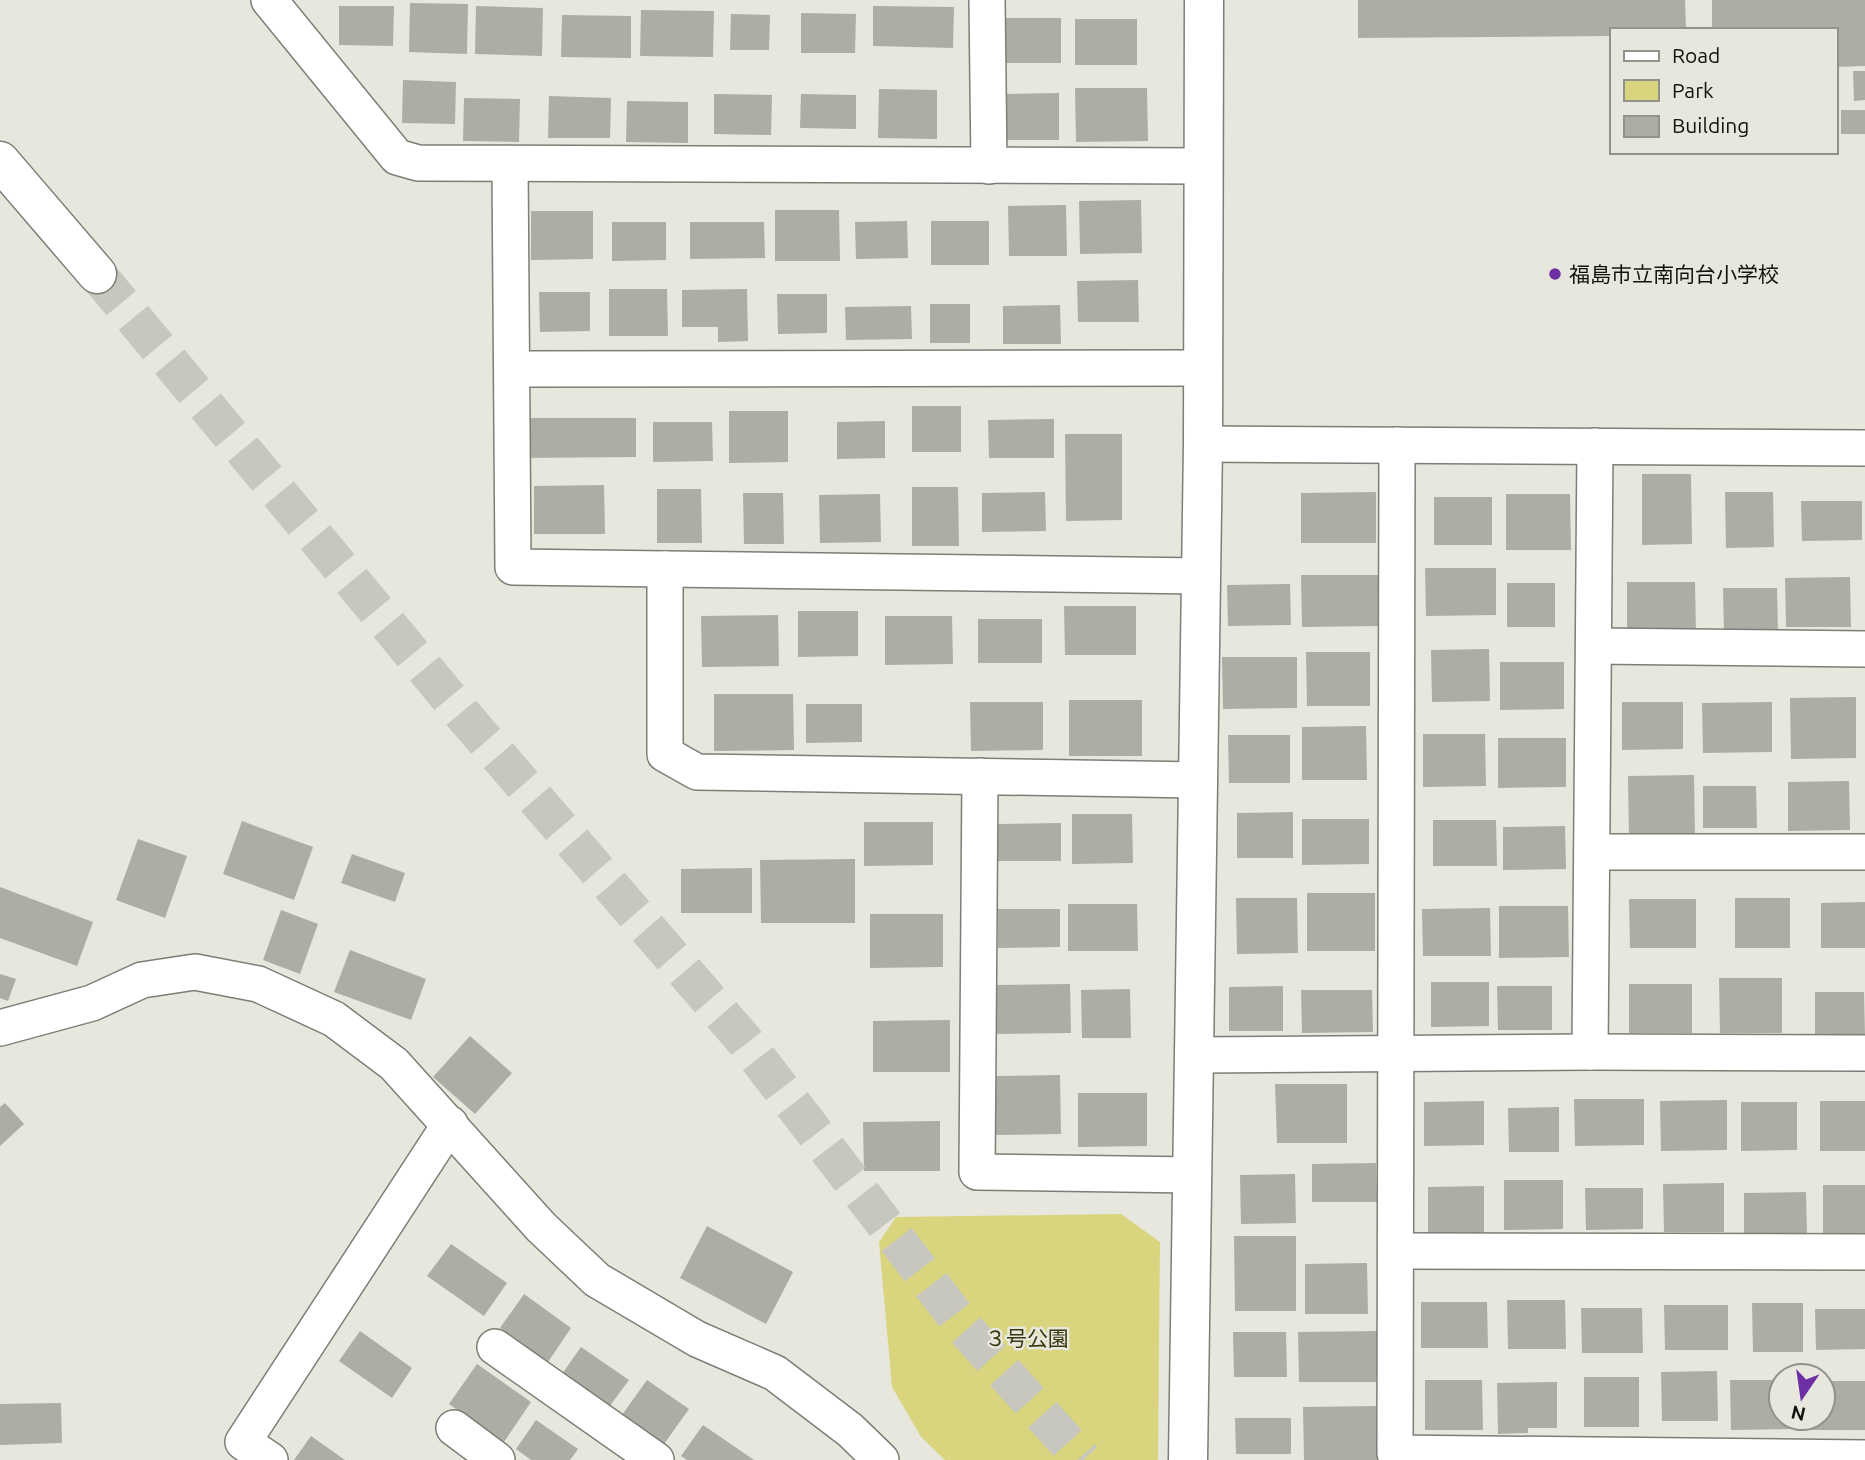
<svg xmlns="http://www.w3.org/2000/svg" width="1865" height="1460" viewBox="0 0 1865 1460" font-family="Ubuntu,'Noto Sans JP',sans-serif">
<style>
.green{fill:#d9d57e}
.building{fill:#adada5}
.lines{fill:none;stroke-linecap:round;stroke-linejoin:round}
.trunk-tunnel{stroke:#c7c7bf;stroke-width:38;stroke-dasharray:38 19;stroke-linecap:butt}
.minor-casing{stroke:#7e7e76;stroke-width:38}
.tertiary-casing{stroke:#7e7e76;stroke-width:41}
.trunk-casing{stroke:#7e7e76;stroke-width:41}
.minor{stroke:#fff;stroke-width:35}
.tertiary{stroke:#fff;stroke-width:38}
.trunk{stroke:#fff;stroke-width:38}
.poi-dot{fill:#6e2fa4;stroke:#e7e7de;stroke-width:2.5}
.labels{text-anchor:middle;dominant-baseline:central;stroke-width:5;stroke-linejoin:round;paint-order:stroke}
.poi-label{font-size:21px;fill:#12120f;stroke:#e7e7de;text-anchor:start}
.park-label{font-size:21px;fill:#3a370f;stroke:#e7e7de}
</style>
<rect width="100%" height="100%" fill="#e7e7de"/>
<!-- green -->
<polygon class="green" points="1121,1214 1160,1242 1158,1460 945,1460 921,1437 892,1387 879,1242 896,1217"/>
<!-- building -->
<g class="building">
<polygon points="1358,0 1685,0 1686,30 1611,30 1611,36 1358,38"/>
<polygon points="1712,0 1865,0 1865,66 1835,67 1835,30 1712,30"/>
<polygon points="410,3 468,4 467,54 409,52"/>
<polygon points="339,6 394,6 393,46 339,45"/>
<polygon points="476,6 543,8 542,56 475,54"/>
<polygon points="873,6 954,7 953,48 873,46"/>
<polygon points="641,10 714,11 713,57 640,56"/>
<polygon points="801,13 856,14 855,53 801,53"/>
<polygon points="731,14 770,15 769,50 730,50"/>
<polygon points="562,15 631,16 631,58 561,57"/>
<rect x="1004" y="18" width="57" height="45"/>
<rect x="1075" y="19" width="62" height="46"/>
<polygon points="1853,71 1865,71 1865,100 1854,101"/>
<polygon points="403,80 456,82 455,124 402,123"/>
<polygon points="1075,88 1147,88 1148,141 1076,142"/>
<polygon points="879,89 937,90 937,139 878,138"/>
<polygon points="1059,93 1059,140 1005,140 1005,94"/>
<polygon points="714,94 772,95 771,135 714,134"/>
<polygon points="801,94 856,95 856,129 800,128"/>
<polygon points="549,96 611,98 610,138 548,138"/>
<polygon points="464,98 520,99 519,142 463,141"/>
<polygon points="627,101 688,102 688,143 626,142"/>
<rect x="1841" y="110" width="24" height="24"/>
<polygon points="1141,200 1142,253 1080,254 1079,201"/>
<polygon points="1066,205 1067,256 1009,256 1008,206"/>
<polygon points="775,210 839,210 840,261 775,261"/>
<polygon points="531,211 593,211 593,259 531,260"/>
<polygon points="907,221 908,258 856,259 855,222"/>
<rect x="931" y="221" width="58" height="44"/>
<polygon points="612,222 666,222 666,260 612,261"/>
<polygon points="690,222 764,222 765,258 690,259"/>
<polygon points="1138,280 1139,322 1078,322 1077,281"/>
<polygon points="609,289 667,289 668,336 609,336"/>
<polygon points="747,289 748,341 718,342 718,327 682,327 682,290"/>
<polygon points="539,292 590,292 590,331 540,332"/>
<polygon points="777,294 827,294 827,333 778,334"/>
<rect x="930" y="304" width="40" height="39"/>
<polygon points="1060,305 1061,344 1003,344 1003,306"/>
<polygon points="911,306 912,339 846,340 845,307"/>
<rect x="912" y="406" width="49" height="46"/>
<polygon points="729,411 788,411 788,462 729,463"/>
<polygon points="518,418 636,418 636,457 519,458"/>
<polygon points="1054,419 1054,458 989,458 988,420"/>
<polygon points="885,421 885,458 837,459 837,422"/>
<polygon points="653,422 712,422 713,461 653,462"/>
<polygon points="1065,434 1122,434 1122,520 1066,521"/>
<polygon points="1642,474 1691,474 1692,544 1642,545"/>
<polygon points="604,485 605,534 534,534 534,486"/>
<polygon points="912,487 958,487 959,546 912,546"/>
<polygon points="657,489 701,489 702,543 657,543"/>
<polygon points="1045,492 1046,531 982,532 982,493"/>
<polygon points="1376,492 1376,543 1301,543 1301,493"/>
<polygon points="1725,492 1773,492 1774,547 1726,548"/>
<polygon points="743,493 783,493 784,544 744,544"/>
<polygon points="880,494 881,542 820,543 819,495"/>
<polygon points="1506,494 1570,494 1571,550 1506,550"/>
<rect x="1434" y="497" width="58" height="48"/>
<polygon points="1801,501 1862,501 1862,540 1802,541"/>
<polygon points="1425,568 1496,568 1496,615 1426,616"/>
<polygon points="1301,575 1378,575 1379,626 1302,627"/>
<polygon points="1850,577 1851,627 1786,627 1785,578"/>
<polygon points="1627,582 1695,582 1696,636 1627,637"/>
<rect x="1507" y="583" width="48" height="44"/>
<polygon points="1290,584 1291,625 1228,626 1227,585"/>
<polygon points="1723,588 1777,588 1778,633 1724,633"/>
<polygon points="1064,606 1136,606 1136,655 1065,655"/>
<polygon points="798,611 858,611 858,656 798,657"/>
<polygon points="778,615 779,666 702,667 701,616"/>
<polygon points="885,616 952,616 953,664 885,665"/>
<rect x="978" y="619" width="64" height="44"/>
<polygon points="1489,649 1490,701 1432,702 1431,650"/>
<polygon points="1306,652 1370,652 1370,706 1307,706"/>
<polygon points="1222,657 1297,657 1297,708 1223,709"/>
<polygon points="1500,662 1564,662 1564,709 1500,710"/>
<polygon points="714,694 793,694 794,750 714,751"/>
<polygon points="1856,697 1856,758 1791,759 1790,698"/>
<rect x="1069" y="700" width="73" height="56"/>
<polygon points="970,702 1043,702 1043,750 971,751"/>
<polygon points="1622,702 1683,702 1683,749 1622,750"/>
<polygon points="1772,702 1772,752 1703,753 1702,703"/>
<polygon points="806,704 862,704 862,742 806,743"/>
<polygon points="1366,726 1367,780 1302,780 1302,727"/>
<polygon points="1423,734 1485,734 1486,786 1423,787"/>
<polygon points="1228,735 1290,735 1290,783 1229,783"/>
<polygon points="1498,738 1566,738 1566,787 1498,788"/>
<polygon points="1694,775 1695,836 1629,837 1628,776"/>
<polygon points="1849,781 1850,830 1788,831 1788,782"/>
<polygon points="1703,786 1756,786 1757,828 1703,828"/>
<polygon points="1293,812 1293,858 1237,858 1237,813"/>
<polygon points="1072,814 1132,814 1133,863 1072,864"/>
<polygon points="1302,819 1369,819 1369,864 1302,865"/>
<polygon points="1433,820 1496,820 1497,866 1433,866"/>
<polygon points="242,821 313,847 294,900 223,874"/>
<polygon points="864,822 933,822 933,865 864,866"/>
<polygon points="1061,823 1061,861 997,861 997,824"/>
<polygon points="1565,826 1566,869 1503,870 1503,827"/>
<polygon points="138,839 187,856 165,918 116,900"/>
<polygon points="352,854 405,873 395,902 341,883"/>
<polygon points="855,859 855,923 761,923 760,860"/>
<polygon points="752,868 752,913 681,913 681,869"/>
<polygon points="0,887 93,922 77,966 0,938"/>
<rect x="1307" y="893" width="68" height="58"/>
<polygon points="1236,898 1297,898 1298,953 1237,954"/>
<rect x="1735" y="898" width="55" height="50"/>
<polygon points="1629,899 1696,899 1696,948 1630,948"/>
<polygon points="1865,902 1865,948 1821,948 1821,903"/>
<polygon points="1068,904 1137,904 1138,951 1068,951"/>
<polygon points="1499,906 1568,906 1569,957 1499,958"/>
<polygon points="1490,908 1491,956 1423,956 1422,909"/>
<polygon points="998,909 1060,909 1060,947 998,948"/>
<polygon points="281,910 318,924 300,974 263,960"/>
<polygon points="870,914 943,914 943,967 870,968"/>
<polygon points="350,950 426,979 411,1020 334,992"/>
<polygon points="0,974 16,979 8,1001 0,998"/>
<polygon points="1719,978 1782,978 1782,1033 1720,1033"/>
<polygon points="1431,982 1489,982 1489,1026 1431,1027"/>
<polygon points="1070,984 1071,1033 989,1034 988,985"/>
<rect x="1629" y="984" width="63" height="49"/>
<polygon points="1283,986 1283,1031 1229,1031 1229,987"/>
<polygon points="1497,986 1552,986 1552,1030 1498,1030"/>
<polygon points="1130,989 1131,1038 1082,1038 1081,990"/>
<polygon points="1301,990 1372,990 1373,1032 1302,1033"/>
<polygon points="1815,992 1864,992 1865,1035 1815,1035"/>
<polygon points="950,1020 950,1072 873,1072 873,1021"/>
<polygon points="470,1036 512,1073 475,1114 433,1077"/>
<polygon points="1060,1075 1061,1134 995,1135 994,1076"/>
<polygon points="1275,1084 1347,1084 1347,1143 1277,1143"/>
<polygon points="1078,1093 1147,1093 1147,1146 1078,1147"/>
<polygon points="1574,1099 1644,1099 1644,1145 1575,1146"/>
<polygon points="1727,1100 1727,1150 1661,1151 1660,1101"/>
<polygon points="1484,1101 1484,1145 1424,1146 1424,1102"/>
<rect x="1820" y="1101" width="45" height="50"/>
<polygon points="1741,1102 1797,1102 1797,1150 1741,1151"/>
<polygon points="5,1103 24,1124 0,1146 0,1107"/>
<polygon points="1559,1107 1559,1152 1509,1152 1508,1108"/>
<polygon points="940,1121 940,1171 864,1171 863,1122"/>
<polygon points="1376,1163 1377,1202 1312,1202 1312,1164"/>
<polygon points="1295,1174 1296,1223 1241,1224 1240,1175"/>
<polygon points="1504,1180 1563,1180 1563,1229 1504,1230"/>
<polygon points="1724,1183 1724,1232 1664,1232 1663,1184"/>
<rect x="1823" y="1185" width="42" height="49"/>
<polygon points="1484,1186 1484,1233 1428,1233 1428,1187"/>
<polygon points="1585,1188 1643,1188 1643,1229 1586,1230"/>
<polygon points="1806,1192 1807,1234 1744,1235 1744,1193"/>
<polygon points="707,1226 793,1272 766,1324 680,1278"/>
<polygon points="1234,1236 1296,1236 1296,1311 1235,1311"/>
<polygon points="451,1244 507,1283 484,1316 427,1276"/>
<polygon points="1367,1263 1368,1314 1305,1314 1305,1264"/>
<polygon points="524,1294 571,1328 548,1362 500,1328"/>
<polygon points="1507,1300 1565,1300 1566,1349 1508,1349"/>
<polygon points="1421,1302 1487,1302 1488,1348 1421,1348"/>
<polygon points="1752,1303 1803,1303 1803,1352 1753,1352"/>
<polygon points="1664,1305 1728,1305 1728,1350 1665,1350"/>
<polygon points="1581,1308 1642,1308 1643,1353 1582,1353"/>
<polygon points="1815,1309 1865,1309 1865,1349 1816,1350"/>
<polygon points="360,1331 412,1368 392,1398 339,1361"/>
<polygon points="1379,1331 1379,1382 1299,1382 1298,1332"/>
<polygon points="1233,1332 1286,1332 1287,1377 1234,1377"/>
<polygon points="581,1347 629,1380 609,1407 562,1374"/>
<polygon points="477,1364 531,1402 504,1442 449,1404"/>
<polygon points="1717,1371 1718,1421 1662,1421 1661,1372"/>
<rect x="1584" y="1377" width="55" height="50"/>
<polygon points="647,1380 689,1409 664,1444 622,1415"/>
<polygon points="1425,1380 1482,1380 1483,1430 1425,1430"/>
<polygon points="1730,1380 1781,1380 1781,1418 1795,1418 1795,1429 1731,1430"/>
<polygon points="1823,1381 1865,1381 1865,1430 1808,1430 1808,1418 1823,1418"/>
<polygon points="1557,1382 1557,1428 1528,1428 1528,1433 1498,1434 1497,1383"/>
<polygon points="61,1403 62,1443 0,1445 0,1404"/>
<polygon points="1376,1406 1377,1460 1304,1460 1303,1407"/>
<polygon points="1235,1418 1291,1418 1291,1454 1236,1454"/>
<polygon points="536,1420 578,1449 570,1460 531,1460 516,1449"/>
<polygon points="703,1425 754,1460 687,1460 681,1456"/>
<polygon points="311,1436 345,1460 294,1460"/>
</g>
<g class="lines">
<!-- trunk-tunnel -->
<polyline class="trunk-tunnel" points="97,274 464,716 743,1039 966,1330 1083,1460"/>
<defs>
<g id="minor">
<polyline points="269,0 397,157 418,163 1204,166"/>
<polyline points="987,0 989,166"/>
<polyline points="510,164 513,567 1201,576"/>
<polyline points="512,369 1203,368"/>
<polyline points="1203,444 1865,448"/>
<polyline points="1397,445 1395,1453 1865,1458"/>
<polyline points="665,569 665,754 697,772 1198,780"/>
<polyline points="1594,646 1865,649"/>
<polyline points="980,776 977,1172 1193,1175"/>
<polyline points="1592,852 1865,852"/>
<polyline points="0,1028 92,1003 142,980 195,972 258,984 334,1019 394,1064 541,1227 597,1280 697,1339 775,1373 850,1430 881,1460"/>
<polyline points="1590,1052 1595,446"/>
<polyline points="1194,1055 1590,1052 1865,1053"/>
<polyline points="1396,1251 1865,1252"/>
<polyline points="495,1347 656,1460"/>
<polyline points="454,1428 497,1460"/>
<polyline points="270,1460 243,1442 450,1124"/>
</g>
<polyline id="tertiary" points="1188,1460 1203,444 1204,0"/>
<polyline id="trunk" points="0,161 97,274"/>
</defs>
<!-- minor casing -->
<use href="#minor" class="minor-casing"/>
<!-- tertiary casing -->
<use href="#tertiary" class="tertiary-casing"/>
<!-- trunk casing -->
<use href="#trunk" class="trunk-casing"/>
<!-- minor -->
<use href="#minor" class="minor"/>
<!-- tertiary -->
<use href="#tertiary" class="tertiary"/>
<!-- trunk -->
<use href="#trunk" class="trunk"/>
</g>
<!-- markers -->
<circle class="poi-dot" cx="1555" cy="274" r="7"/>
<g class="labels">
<!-- poi labels -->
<g class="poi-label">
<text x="1569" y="274">福島市立南向台小学校</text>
</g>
<!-- park labels -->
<g class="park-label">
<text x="1027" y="1338">３号公園</text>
</g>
</g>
<!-- legend -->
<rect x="1610" y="28" width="228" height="126" fill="#e7e7de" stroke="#92928b" stroke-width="2"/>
<rect x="1624" y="51" width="35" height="10" fill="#ffffff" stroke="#92928b" stroke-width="2"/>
<text x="1672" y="63" font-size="21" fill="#12120f">Road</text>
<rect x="1624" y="80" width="35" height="21" fill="#d9d57e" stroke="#92928b" stroke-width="2"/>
<text x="1672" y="98" font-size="21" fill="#12120f">Park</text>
<rect x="1624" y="116" width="35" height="21" fill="#adada5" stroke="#92928b" stroke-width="2"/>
<text x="1672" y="133" font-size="21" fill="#12120f">Building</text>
<!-- north arrow -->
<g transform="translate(1802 1397) rotate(193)"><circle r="33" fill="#e7e7de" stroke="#92928b" stroke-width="2"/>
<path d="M0-5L12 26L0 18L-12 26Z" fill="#6e2fa4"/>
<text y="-10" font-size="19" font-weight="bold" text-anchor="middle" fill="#12120f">N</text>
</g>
</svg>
